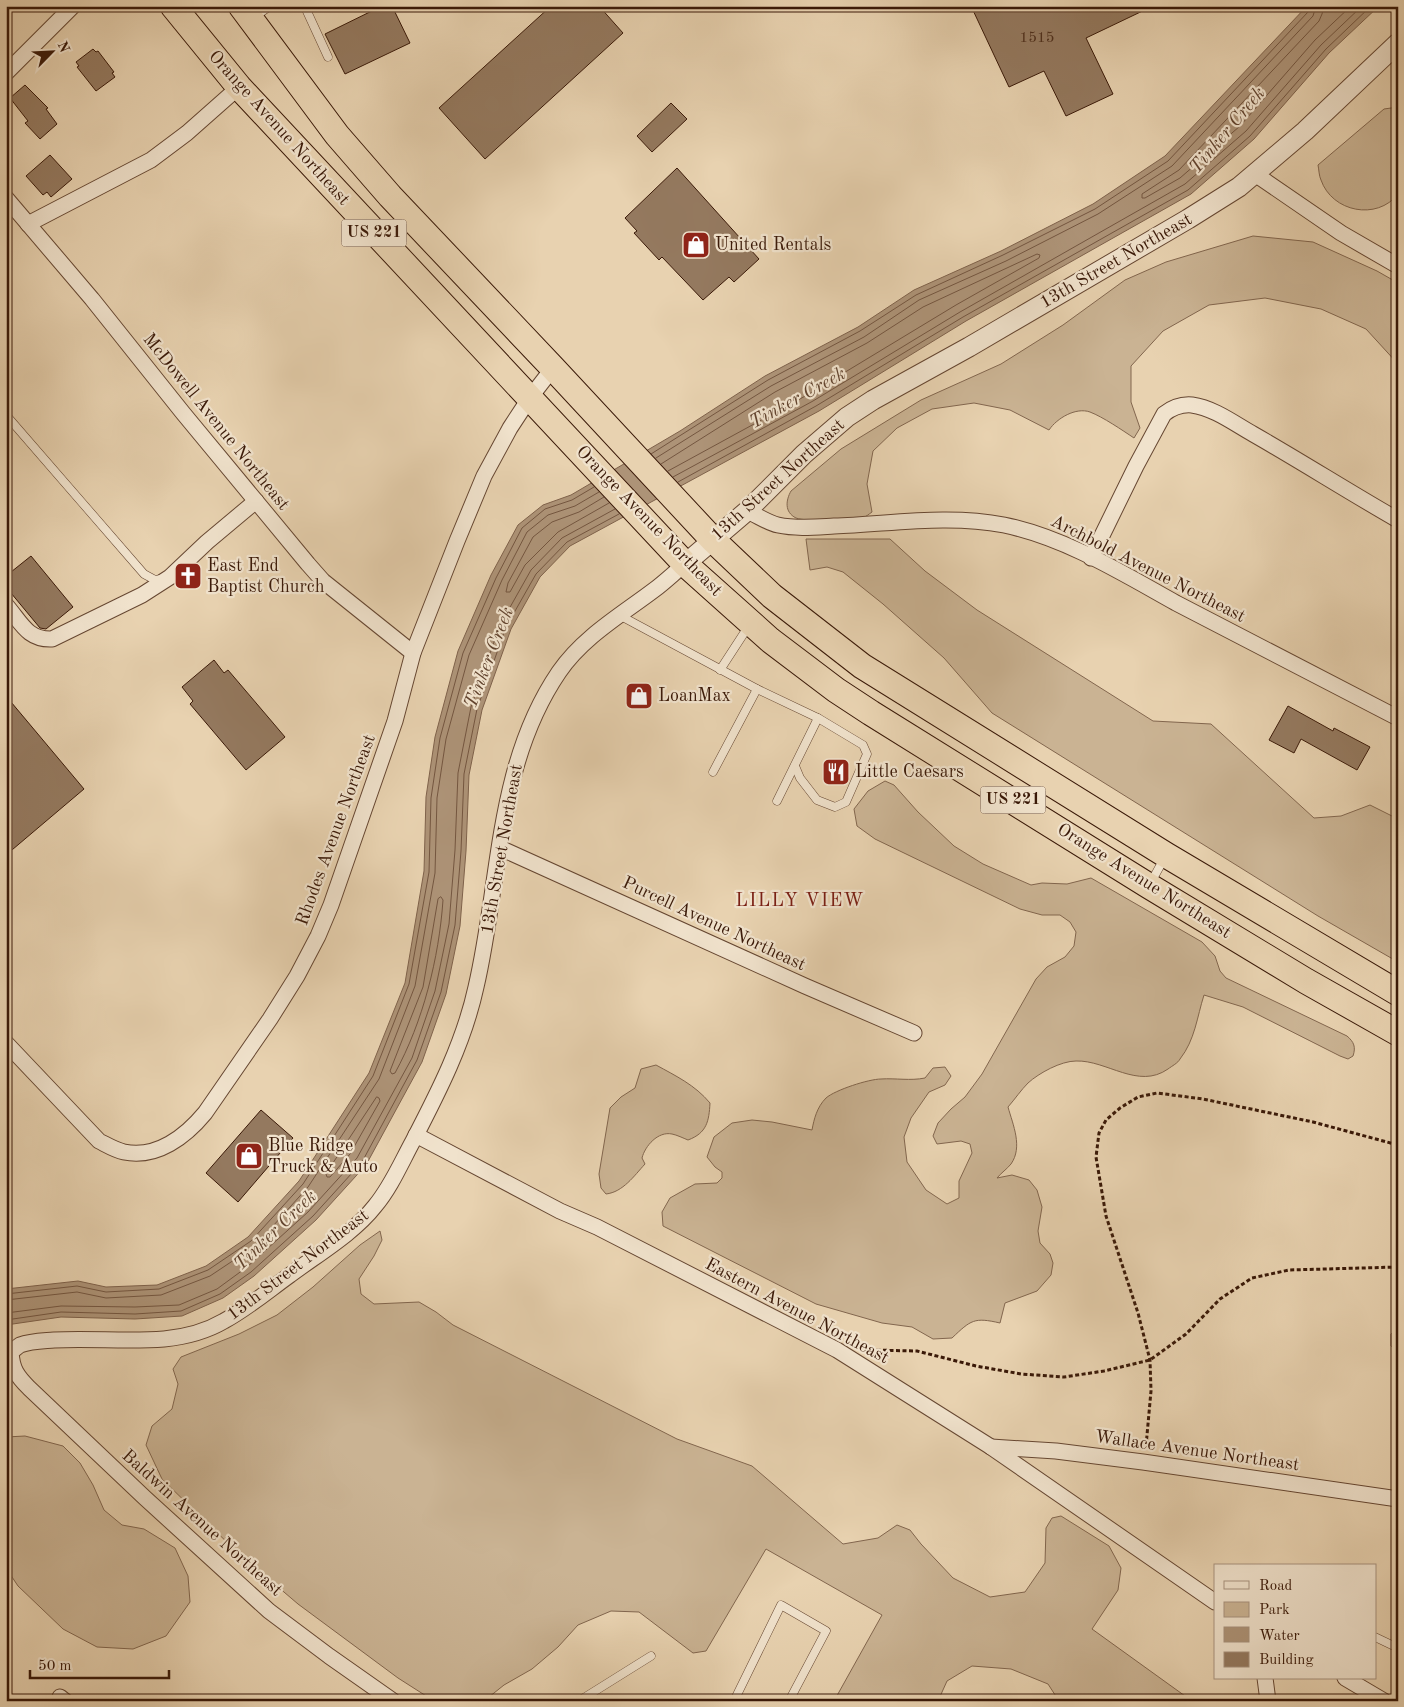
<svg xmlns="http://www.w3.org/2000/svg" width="1404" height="1707" viewBox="0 0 1404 1707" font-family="'Old Standard TT',serif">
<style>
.green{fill:#cab393;stroke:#82664e}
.water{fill:#ad9377;stroke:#7f624b}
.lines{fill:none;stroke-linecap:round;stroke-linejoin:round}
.shore{stroke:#745640;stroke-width:1}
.building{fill:#94795f;stroke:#3a1908}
.service-casing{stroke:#664732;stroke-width:9}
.minor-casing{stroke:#664732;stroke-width:17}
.tertiary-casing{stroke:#664732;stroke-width:21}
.trunk-casing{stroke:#3a1908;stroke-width:27}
.path{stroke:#3a1908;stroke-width:3;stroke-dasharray:4 2.5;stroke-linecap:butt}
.service{stroke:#f0e2cc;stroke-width:8}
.minor{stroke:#f0e2cc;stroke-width:15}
.tertiary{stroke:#f0e2cc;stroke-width:19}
.trunk{stroke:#e8d2b0;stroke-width:25}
.labels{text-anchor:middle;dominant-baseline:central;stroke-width:4.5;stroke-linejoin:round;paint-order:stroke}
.number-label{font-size:15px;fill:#50311e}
.shield{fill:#f0e2cc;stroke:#715543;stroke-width:1}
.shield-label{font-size:16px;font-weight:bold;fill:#3a1908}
.street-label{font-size:18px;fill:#3a1908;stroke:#f0e2cc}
.poi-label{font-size:18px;fill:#3a1908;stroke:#f0e2cc;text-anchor:start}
.water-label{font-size:19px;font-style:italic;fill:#62442f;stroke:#f0e2cc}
.neighbourhood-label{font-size:19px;letter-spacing:1px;fill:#7a1f14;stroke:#f0e2cc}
</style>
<rect width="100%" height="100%" fill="#e8d2b0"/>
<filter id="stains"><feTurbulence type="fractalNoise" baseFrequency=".004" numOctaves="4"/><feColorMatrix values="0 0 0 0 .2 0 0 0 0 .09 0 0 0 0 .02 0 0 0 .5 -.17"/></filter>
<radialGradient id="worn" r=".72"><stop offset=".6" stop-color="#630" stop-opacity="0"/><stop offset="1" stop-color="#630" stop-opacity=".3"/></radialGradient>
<!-- green -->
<g class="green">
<path d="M 1398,107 L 1398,194 C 1377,221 1332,212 1321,180 C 1319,176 1319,170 1318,165 L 1384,109 Z"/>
<path d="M 1253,236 L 1313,242 L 1377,271 L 1398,283 L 1398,364 L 1366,329 L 1321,309 L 1265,298 L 1209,305 L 1163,331 L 1131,366 L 1131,402 L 1140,428 L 1134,438 C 1122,430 1103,417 1090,412 C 1076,407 1057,418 1049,430 L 1010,410 L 974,403 L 932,409 L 897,428 L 873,451 L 867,484 L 872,512 C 869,514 866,517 862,518 C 851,520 806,522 796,518 C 784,512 786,500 791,491 L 841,449 L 921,400 L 1001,364 L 1063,325 L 1125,280 L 1166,262 Z"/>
<polygon points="806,539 890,539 925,571 977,610 1153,721 1211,724 1314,818 1341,816 1370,805 1398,819 1398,962 1318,916 992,713 944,658 883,604 843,572 827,567 810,570"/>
<path d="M 885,781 L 894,785 L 918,812 L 954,846 L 983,864 L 1031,885 L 1042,883 L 1067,884 L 1091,878 L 1202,942 L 1215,956 L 1220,971 L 1226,978 L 1347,1036 C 1354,1042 1356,1047 1353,1056 L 1348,1059 L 1340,1056 L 1243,1007 L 1204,995 C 1197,1017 1195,1040 1180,1059 C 1178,1063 1172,1066 1168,1069 C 1138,1090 1107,1060 1076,1061 C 1061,1061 1039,1073 1028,1083 C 1021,1090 1015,1099 1008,1107 C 1013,1125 1023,1147 1011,1164 C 1007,1169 1001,1173 997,1178 L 1012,1175 L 1029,1180 L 1037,1190 L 1042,1207 L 1038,1231 L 1040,1243 L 1050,1254 L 1053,1263 L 1051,1275 L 1037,1291 L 1005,1303 L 1000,1323 C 974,1317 971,1320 952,1338 L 933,1339 L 912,1327 L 882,1323 L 816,1304 L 663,1226 L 662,1212 L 670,1198 L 695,1184 L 717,1183 L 722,1178 L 722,1172 L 715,1167 L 707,1157 L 714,1137 L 732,1123 L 752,1120 L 772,1122 L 812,1130 C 814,1119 817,1107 826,1098 C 835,1090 869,1079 881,1079 C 896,1078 910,1081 925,1078 L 933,1068 L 945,1067 L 951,1076 L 945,1085 L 929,1092 L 911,1118 L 904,1137 L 907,1162 L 926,1190 L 947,1204 L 959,1198 L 959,1181 L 972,1153 L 970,1144 L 961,1141 L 937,1144 L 933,1136 L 938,1123 L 951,1109 L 965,1097 L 982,1074 L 1036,979 L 1047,967 L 1065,957 L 1074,946 L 1076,932 L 1070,922 L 1060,915 L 1042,915 L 1020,909 L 875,839 L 857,826 L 854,809 L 868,791 Z"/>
<path d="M 656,1065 C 676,1076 695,1085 710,1103 C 709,1121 707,1133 688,1140 C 683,1138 677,1135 672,1134 C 658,1131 645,1146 642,1158 L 645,1164 C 634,1176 623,1192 606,1194 L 601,1188 L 599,1174 L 610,1108 L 621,1097 L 635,1088 L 641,1069 Z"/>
<polygon points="380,1231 382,1240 374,1256 359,1279 361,1294 374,1304 419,1302 436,1312 453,1325 677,1439 752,1466 843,1544 878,1538 897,1525 910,1530 921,1544 953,1578 990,1597 1025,1592 1045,1563 1046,1528 1052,1518 1061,1516 1109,1546 1121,1568 1118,1590 1092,1629 1192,1701 1059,1701 1048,1684 1011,1669 972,1666 947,1681 938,1701 834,1701 882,1615 766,1549 706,1651 693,1653 639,1612 611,1611 578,1625 558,1647 532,1669 504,1685 484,1701 434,1701 398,1678 298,1604 237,1552 162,1479 146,1445 152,1426 172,1409 178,1384 173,1369 181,1357 239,1334 277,1315 313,1287 360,1245"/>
<polygon points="1398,1327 1398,1353 1391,1346 1391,1334"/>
<polygon points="25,1436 63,1446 80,1463 93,1485 104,1510 122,1525 144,1529 175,1548 188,1576 190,1602 166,1636 133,1649 97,1647 63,1629 18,1586 6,1568 6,1437"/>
</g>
<!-- water -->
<polygon class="water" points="1307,6 1379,6 1329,53 1254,139 1191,194 966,321 819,411 570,546 540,577 511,629 482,710 469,775 466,851 460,926 446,994 422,1062 366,1165 316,1220 254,1276 223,1298 182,1316 135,1319 61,1317 6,1325 6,1289 78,1281 106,1287 157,1285 206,1266 248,1237 299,1181 369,1073 405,983 424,871 426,797 435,737 458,651 491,575 518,525 543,505 571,495 680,431 765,376 858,327 914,290 1001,251 1093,204 1165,156"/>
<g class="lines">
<!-- shore -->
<g class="shore">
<polyline points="1324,6 1322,14 1319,21 1179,170 1142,194 1142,198 1145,198 1180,178 1240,126 1315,40 1351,6"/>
<polyline points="651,454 768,380 860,331 916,295 1003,255 1095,209 1168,161 1308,12 1310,6"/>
<polyline points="656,458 771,386 864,337 919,300 1006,261 1098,214 1172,166 1313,16 1316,6"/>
<polyline points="661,464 775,392 867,343 923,307 1037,254 1040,255 1039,258 956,305 809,394 668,471"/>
<polyline points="673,477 813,401 960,312 1185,184 1246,131 1321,45 1362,6"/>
<polyline points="678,482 816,406 963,317 1188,190 1250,136 1326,49 1371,6"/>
<polyline points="604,497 579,512 552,522 533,537 508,583 506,592 510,592 525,565 558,532 609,503"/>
<path d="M 441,897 L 443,900 C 439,958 423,1022 395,1073 L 392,1074 L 390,1071 L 423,987 L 438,899 Z"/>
<polygon points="377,1097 379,1098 380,1101 350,1154 330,1177 327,1177 326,1174"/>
<polyline points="6,1294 77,1286 106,1292 159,1289 208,1270 251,1241 303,1184 373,1076 409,984 429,872 431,798 440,738 463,653 496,578 522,528 545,509 572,500 594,487"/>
<polyline points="6,1300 77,1292 106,1298 161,1295 210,1276 255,1246 308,1187 379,1079 415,986 435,873 437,798 446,739 469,655 502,580 527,532 548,515 575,506 599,492"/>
<polyline points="6,1313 61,1306 135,1307 179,1305 217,1289 247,1267 308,1212 357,1158 412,1058 435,991 449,924 455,850 458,773 471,707 500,625 531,570 562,538 615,509"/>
<polyline points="6,1320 61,1312 135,1314 181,1311 220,1294 251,1272 313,1216 362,1162 417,1060 441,992 455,925 461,851 464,774 477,709 506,627 536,574 567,542 619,514"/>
</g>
</g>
<!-- building -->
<g class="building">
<polygon points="382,6 392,6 410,43 345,74 325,34"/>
<polygon points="551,6 599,6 623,33 485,159 439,108"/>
<polygon points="971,6 1153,6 1086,38 1113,94 1066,116 1044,71 1009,87"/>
<polygon points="93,49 96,52 98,51 114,72 112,73 115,77 96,91 77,67 79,66 76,62"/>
<polygon points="25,85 48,108 46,109 57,124 40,139 25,123 28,121 10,98"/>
<polygon points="671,103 687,119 652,152 637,136"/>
<polygon points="50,155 72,179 51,197 47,192 43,195 26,176"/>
<polygon points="677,168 759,259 734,282 729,277 703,300 662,257 659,260 634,233 637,231 625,218"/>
<polygon points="31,556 73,607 46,629 40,628 6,587 6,576"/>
<polygon points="214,660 224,673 228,670 285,737 246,770 190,704 193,701 182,687"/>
<polygon points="6,696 84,789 6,855"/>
<polygon points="1288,706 1333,731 1334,728 1370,747 1357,770 1301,739 1294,753 1269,740"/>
<polygon points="261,1110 293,1138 238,1202 206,1173"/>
</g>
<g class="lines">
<defs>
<g id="service">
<polyline points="305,7 328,57"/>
<polyline points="253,18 270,6"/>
<polyline points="6,415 144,574 155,580 162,579"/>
<polyline points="619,615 757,689 713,772"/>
<polyline points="720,670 748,627"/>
<polyline points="757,689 818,718 863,745 867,754 846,802 835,807 817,800 800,778 795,766"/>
<polyline points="777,801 818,718"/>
<polyline points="1150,884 1165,857"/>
<polyline points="1375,1637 1398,1648"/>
<polyline points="579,1701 651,1656"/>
<polyline points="734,1701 781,1605 826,1631 789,1701"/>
</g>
<g id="minor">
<polyline points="6,73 73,6"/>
<polyline points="1255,174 1341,233 1398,266"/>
<polyline points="6,198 92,299 183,413 308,564 323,581 413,653"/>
<polyline points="28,224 151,160 187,133 239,87"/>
<path d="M 747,511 C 757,515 768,523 778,525 C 796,529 816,527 834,526 C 891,524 948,514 1004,525 C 1066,538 1122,573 1176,603 C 1250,642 1324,680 1398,718"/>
<path d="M 1091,558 L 1136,466 L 1164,414 C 1173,407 1181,404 1192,405 C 1214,408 1235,424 1253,434 C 1302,462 1349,492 1398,520"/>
<path d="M 6,605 C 21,622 27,640 52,639 L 142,595 L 170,577 L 207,542 L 256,501"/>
<polyline points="500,848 805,986 914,1033"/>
<path d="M 6,1043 L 99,1141 C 107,1145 115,1150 124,1152 C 157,1159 186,1136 205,1113 L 270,1019 L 297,976 L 318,936 L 331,905 L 395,721 L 413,653 L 457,541 L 484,476 L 510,428 L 529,399 L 553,368"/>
<polyline points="416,1135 560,1211 597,1227 837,1350 991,1447 1215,1602"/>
<polyline points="991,1447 1056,1451 1143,1462 1398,1499"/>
<polyline points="1265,1678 1268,1701"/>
<polyline points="1345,1678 1384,1701"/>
<polyline points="60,1697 65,1701"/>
<path d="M 393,1701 L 329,1656 L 269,1611 L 145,1498 L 29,1388 C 17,1376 12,1369 11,1352 C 14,1350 17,1347 20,1345 C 31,1341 43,1341 54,1340 C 91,1338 128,1342 164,1339 C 184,1337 207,1331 224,1321 C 248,1308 269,1290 290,1275 C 318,1254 354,1233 375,1206 C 391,1187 401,1163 413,1141 C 439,1091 464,1042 476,987 C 501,881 495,766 559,672 C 583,637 621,615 654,590 C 665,582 675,572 685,564"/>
</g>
<polyline id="tertiary" points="685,564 747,511 804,454 847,417 873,400 969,347 1188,219 1239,187 1305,131 1398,43"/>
<g id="trunk">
<polyline points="173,6 239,87 685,564 770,640 836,690 871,713 1149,886 1306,981 1398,1033"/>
<polyline points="241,6 337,135 390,196 553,368 713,540 772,596 862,666 1166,855 1398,993"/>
</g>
</defs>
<!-- service casing -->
<use href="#service" class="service-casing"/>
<!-- minor casing -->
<use href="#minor" class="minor-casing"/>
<!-- tertiary casing -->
<use href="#tertiary" class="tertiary-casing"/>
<!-- trunk casing -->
<use href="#trunk" class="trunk-casing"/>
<!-- path -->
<g class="path">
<polyline points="870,1350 917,1351 976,1366 1021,1374 1064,1377 1104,1371 1150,1360 1186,1334 1220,1299 1252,1278 1289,1270 1398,1267"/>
<polyline points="1146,1446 1151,1391 1150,1360 1138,1313 1106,1216 1096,1157 1099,1133 1106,1120 1120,1108 1138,1097 1157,1093 1203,1099 1313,1122 1398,1145"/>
</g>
<!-- service -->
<use href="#service" class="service"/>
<!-- minor -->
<use href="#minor" class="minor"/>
<!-- tertiary -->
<use href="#tertiary" class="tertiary"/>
<!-- trunk -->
<use href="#trunk" class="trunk"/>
</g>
<!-- icons -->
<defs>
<symbol id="shop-square" viewBox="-11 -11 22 22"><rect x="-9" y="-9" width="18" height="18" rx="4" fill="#8f2418" stroke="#f0e2cc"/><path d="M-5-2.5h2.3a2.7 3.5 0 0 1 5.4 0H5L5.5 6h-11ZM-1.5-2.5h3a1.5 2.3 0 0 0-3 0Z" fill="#fff"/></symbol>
<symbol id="church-square" viewBox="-11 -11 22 22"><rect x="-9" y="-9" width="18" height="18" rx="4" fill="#8f2418" stroke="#f0e2cc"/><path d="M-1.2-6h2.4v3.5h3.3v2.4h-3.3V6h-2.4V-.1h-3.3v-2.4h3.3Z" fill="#fff"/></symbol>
<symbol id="restaurant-square" viewBox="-11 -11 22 22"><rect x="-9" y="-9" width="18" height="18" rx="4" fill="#8f2418" stroke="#f0e2cc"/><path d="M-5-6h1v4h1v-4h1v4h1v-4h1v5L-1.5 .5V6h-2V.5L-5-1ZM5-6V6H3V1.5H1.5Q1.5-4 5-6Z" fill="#fff"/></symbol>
</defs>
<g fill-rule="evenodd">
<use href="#shop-square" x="680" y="229" width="32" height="32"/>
<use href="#church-square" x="172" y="560" width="32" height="32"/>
<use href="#shop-square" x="623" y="680" width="32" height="32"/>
<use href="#restaurant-square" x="820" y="756" width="32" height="32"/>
<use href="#shop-square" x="233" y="1140" width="32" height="32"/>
</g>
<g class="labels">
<!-- number labels -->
<g class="number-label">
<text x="1037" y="38">1515</text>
</g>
<!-- shield labels -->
<g class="shield">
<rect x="341.5" y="219.5" width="65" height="27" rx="4"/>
<rect x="980.5" y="786.5" width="65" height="27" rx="4"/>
</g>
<g class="shield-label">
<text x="374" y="233">US 221</text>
<text x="1013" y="800">US 221</text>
</g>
<!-- street labels -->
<g class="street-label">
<text transform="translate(279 128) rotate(48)">Orange Avenue Northeast</text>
<text transform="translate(1116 261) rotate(-30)">13th Street Northeast</text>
<text transform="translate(216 422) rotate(51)">McDowell Avenue Northeast</text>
<text transform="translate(778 480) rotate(-42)">13th Street Northeast</text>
<text transform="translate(649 521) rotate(46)">Orange Avenue Northeast</text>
<text transform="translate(1148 569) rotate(27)">Archbold Avenue Northeast</text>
<text transform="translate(336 830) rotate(-70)">Rhodes Avenue Northeast</text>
<text transform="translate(502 849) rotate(-80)">13th Street Northeast</text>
<text transform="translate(1144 881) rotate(32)">Orange Avenue Northeast</text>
<text transform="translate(714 924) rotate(25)">Purcell Avenue Northeast</text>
<text transform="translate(298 1265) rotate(-37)">13th Street Northeast</text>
<text transform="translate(797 1311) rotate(28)">Eastern Avenue Northeast</text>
<text transform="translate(1197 1451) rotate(8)">Wallace Avenue Northeast</text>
<text transform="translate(202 1523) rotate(42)">Baldwin Avenue Northeast</text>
</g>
<!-- poi labels -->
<g class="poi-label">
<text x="715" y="245">United Rentals</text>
<text x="207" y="566">East End<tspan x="207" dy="21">Baptist Church</tspan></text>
<text x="658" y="696">LoanMax</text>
<text x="855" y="772">Little Caesars</text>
<text x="268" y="1146">Blue Ridge<tspan x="268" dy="21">Truck &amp; Auto</tspan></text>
</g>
<!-- water labels -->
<g class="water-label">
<text transform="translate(1228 131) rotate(-50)">Tinker Creek</text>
<text transform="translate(798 399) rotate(-29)">Tinker Creek</text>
<text transform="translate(490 658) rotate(-69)">Tinker Creek</text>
<text transform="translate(276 1231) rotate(-44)">Tinker Creek</text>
</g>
<!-- neighbourhood labels -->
<g class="neighbourhood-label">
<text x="800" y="901">LILLY VIEW</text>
</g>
</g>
<!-- margin -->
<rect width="1404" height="1707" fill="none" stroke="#e8d2b0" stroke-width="25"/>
<rect x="8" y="8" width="1389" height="1692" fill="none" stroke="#3a1908" stroke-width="2.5"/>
<rect x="12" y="12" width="1379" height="1682" fill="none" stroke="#3a1908"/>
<!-- legend -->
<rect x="1214" y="1564" width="162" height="115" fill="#f0e2cc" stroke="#a7927e"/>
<rect x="1224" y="1581" width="25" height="8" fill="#f0e2cc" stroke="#a7927e"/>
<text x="1259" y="1590" font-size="15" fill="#3a1908">Road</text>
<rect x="1224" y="1602" width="25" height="15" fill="#cab393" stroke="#a7927e"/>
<text x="1259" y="1614" font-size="15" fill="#3a1908">Park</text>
<rect x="1224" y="1627" width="25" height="15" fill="#ad9377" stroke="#a7927e"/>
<text x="1259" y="1640" font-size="15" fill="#3a1908">Water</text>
<rect x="1224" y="1652" width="25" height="15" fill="#94795f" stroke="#a7927e"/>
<text x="1259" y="1664" font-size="15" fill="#3a1908">Building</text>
<!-- north arrow -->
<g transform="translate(52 52) rotate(66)" stroke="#f0e2cc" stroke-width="4" paint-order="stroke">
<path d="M0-4L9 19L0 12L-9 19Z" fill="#3a1908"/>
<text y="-8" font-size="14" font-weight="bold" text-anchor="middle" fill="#3a1908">N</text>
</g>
<!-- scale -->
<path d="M30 1670v8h139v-8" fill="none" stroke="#3a1908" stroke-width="2.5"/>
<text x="38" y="1670" font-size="15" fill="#3a1908" stroke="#f0e2cc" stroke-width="4" paint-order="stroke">50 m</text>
<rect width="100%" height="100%" filter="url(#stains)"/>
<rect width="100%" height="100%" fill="url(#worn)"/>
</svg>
